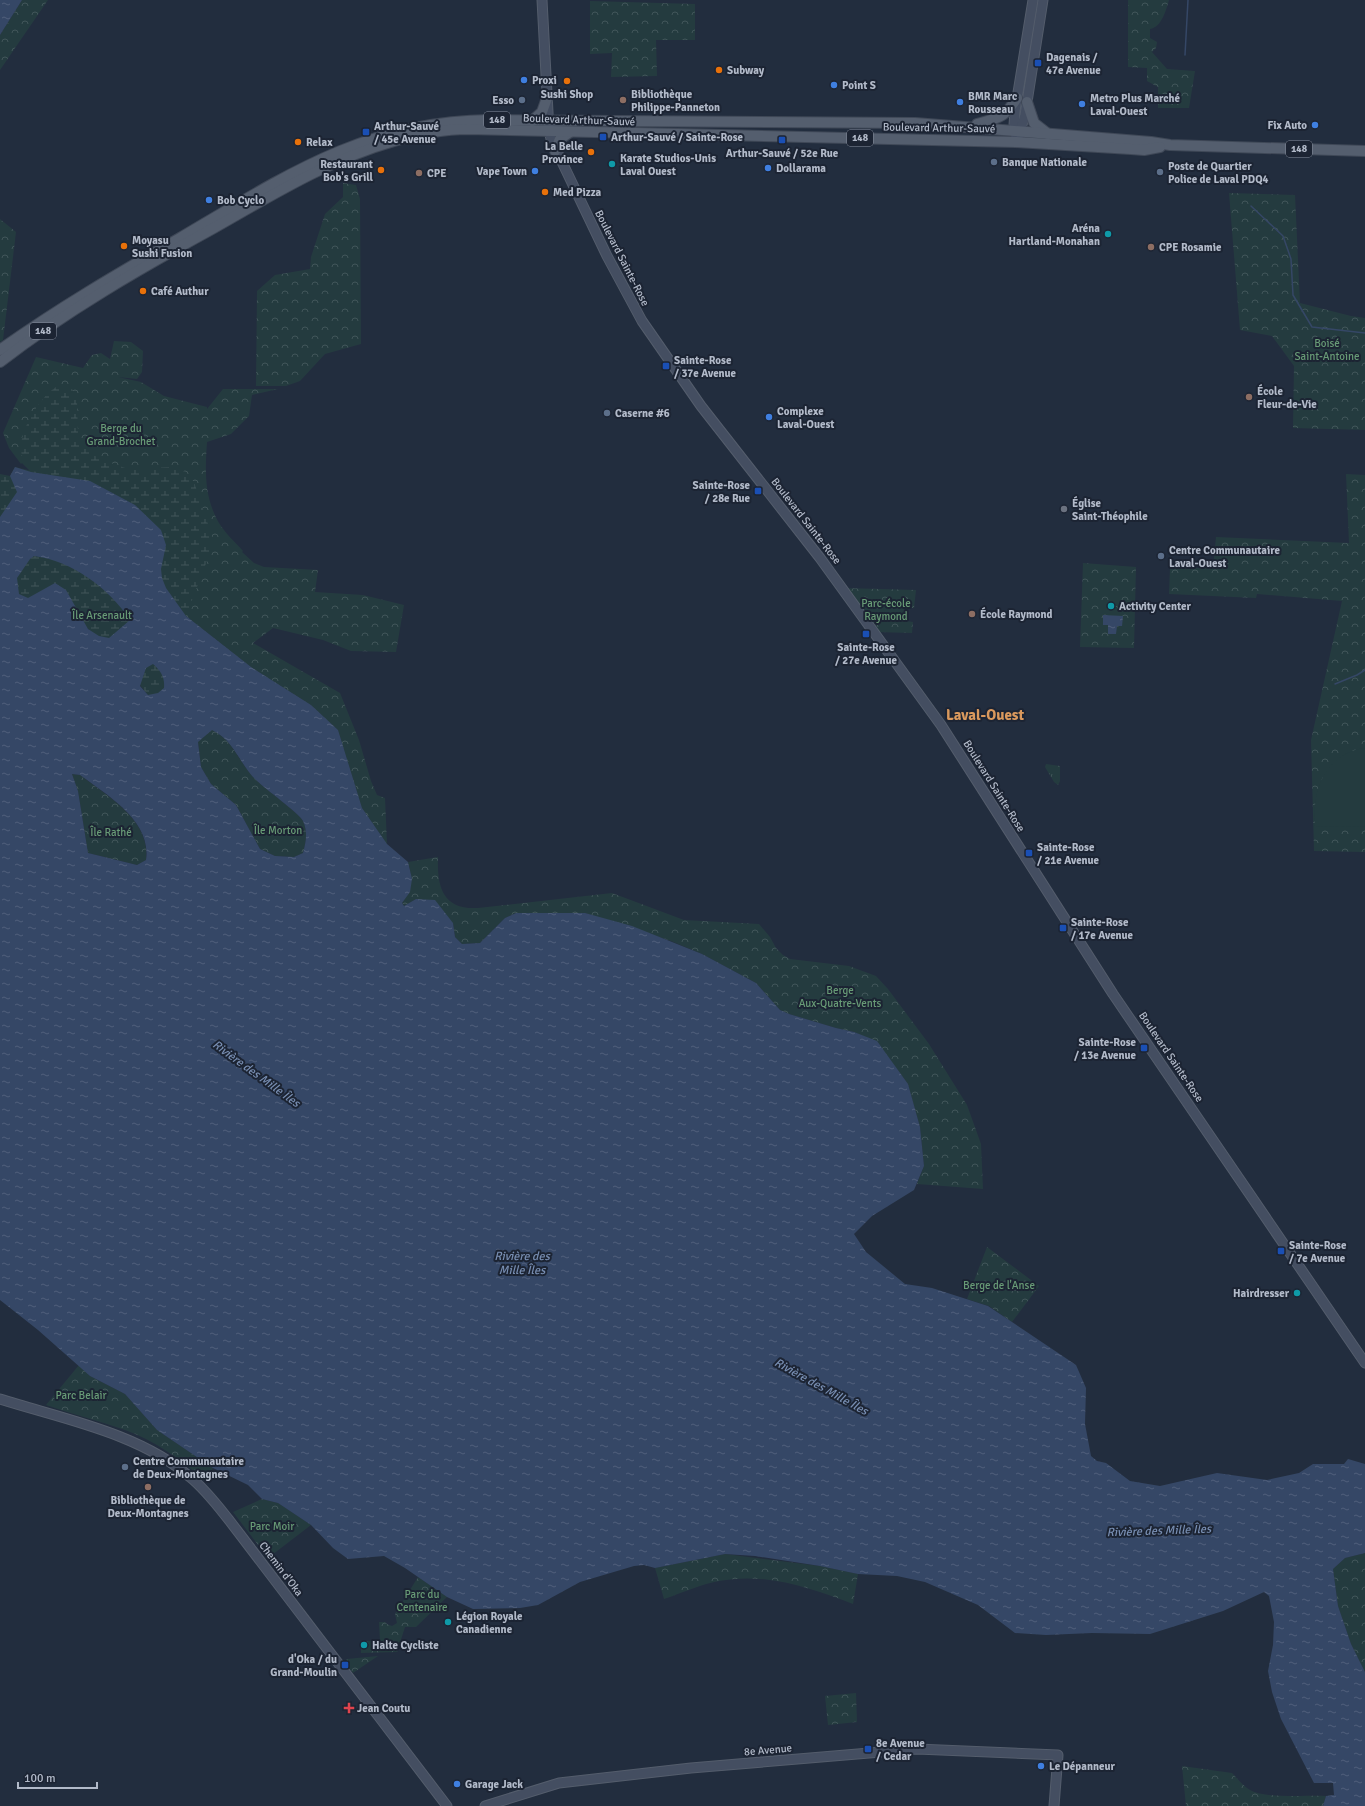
<svg xmlns="http://www.w3.org/2000/svg" width="1365" height="1806" viewBox="0 0 1365 1806" font-family="Signika,sans-serif">
<style>
.grass{fill:url(#grass-tufts)}
.forest{fill:url(#forest-crowns)}
.wetland{fill:url(#wetland-marsh)}
.pitch{fill:#243b3f}
.water{fill:url(#water-ripples);fill-rule:evenodd}
.lines{fill:none;stroke-linecap:round;stroke-linejoin:round}
.stream{stroke:#354766;stroke-width:1.5}
.secondary-casing{stroke:#545d6c;stroke-width:11}
.primary-casing{stroke:#3f4857;stroke-width:12}
.secondary{stroke:#444e61;stroke-width:9}
.primary{stroke:#545e6e;stroke-width:10}
.transit-dot{fill:#1a4fb4;stroke:#1c2433;stroke-width:1.5}
.food-dot{fill:#e8710a;stroke:#1c2433;stroke-width:1.5}
.shop-dot{fill:#3f7fe0;stroke:#1c2433;stroke-width:1.5}
.service-dot{fill:#5c6f8a;stroke:#1c2433;stroke-width:1.5}
.education-dot{fill:#8d6e63;stroke:#1c2433;stroke-width:1.5}
.culture-dot{fill:#0f9aa8;stroke:#1c2433;stroke-width:1.5}
.worship-dot{fill:#6b7280;stroke:#1c2433;stroke-width:1.5}
.health-dot{fill:#e0444e;stroke:#1c2433;stroke-width:1.5}
.labels{text-anchor:middle;dominant-baseline:central;stroke-width:4;stroke-linejoin:round;paint-order:stroke}
.shield{fill:#1c2433;stroke:#858d9c;stroke-width:1}
.shield-label{font-size:10px;font-weight:bold;fill:#b2bac9}
.poi-label{font-size:11px;font-weight:bold;fill:#b2bac9;stroke:#1c2433;text-anchor:start}
.street-label{font-size:11px;fill:#b2bac9;stroke:#1c2433}
.park-label{font-size:11px;fill:#689b76;stroke:#1c2433}
.water-label{font-size:12px;font-style:italic;fill:#788eb2;stroke:#1c2433}
.district-label{font-size:15px;font-weight:bold;fill:#da995d;stroke:#1c2433}
</style>
<defs>
<pattern id="grass-tufts" width="24" height="20" patternUnits="userSpaceOnUse"><rect width="24" height="20" fill="#243b3f"/><path d="M3 7l-1-3M5 7V3M7 7l1-3M15 17l-1-3M17 17v-4M19 17l1-3" fill="none" stroke="#415559"/></pattern>
<pattern id="forest-crowns" width="20" height="18" patternUnits="userSpaceOnUse"><rect width="20" height="18" fill="#243b3f"/><path d="M2 6a3 3 0 1 1 6 0M12 15a3 3 0 1 1 6 0" fill="none" stroke="#415559"/></pattern>
<pattern id="wetland-marsh" width="20" height="14" patternUnits="userSpaceOnUse"><rect width="20" height="14" fill="#243b3f"/><path d="M1 5h8M5 5V1M11 12h8M15 12V8" fill="none" stroke="#415559"/></pattern>
<pattern id="water-ripples" width="26" height="14" patternUnits="userSpaceOnUse"><rect width="26" height="14" fill="#354766"/><path d="M2 4q2-2 4 0t4 0M15 11q2-2 4 0t4 0" fill="none" stroke="#505f7b"/></pattern>
</defs>
<rect width="100%" height="100%" fill="#222d3e"/>
<!-- grass -->
<polygon class="grass" points="1046,764 1060,766 1060,781 1058,785 1054,782 1045,767"/>
<!-- forest -->
<g class="forest">
<polygon points="22,0 48,0 0,70 0,35"/>
<path d="M 1128,0 L 1169,0 C 1166,10 1162,27 1150,29 L 1150,38 L 1157,42 L 1156,48 L 1152,52 L 1167,69 L 1195,71 L 1189,108 L 1158,108 L 1158,87 L 1147,81 L 1147,68 L 1128,67 Z"/>
<polygon points="590,1 695,4 695,40 656,40 657,76 611,77 612,53 590,54"/>
<polygon points="343,183 356,185 360,199 361,344 325,354 300,381 286,386 256,386 257,291 275,275 310,269 311,257 325,214 343,197"/>
<polygon points="1229,193 1295,195 1300,303 1351,316 1365,318 1365,430 1293,428 1294,366 1272,336 1240,330"/>
<polygon points="0,219 16,232 3,340 0,342"/>
<path d="M 114,341 L 131,342 L 143,351 L 142,372 L 137,379 L 118,377 L 141,382 L 164,396 L 207,407 L 207,409 L 223,389 L 278,389 L 252,395 L 249,416 L 231,434 L 207,442 C 205,471 204,497 219,523 C 225,533 235,542 243,551 L 242,552 L 254,563 L 264,567 L 318,570 L 315,592 L 363,595 L 404,605 L 396,652 L 351,651 L 323,640 L 273,628 L 253,643 L 340,693 L 359,740 L 371,781 L 377,795 L 385,798 L 387,844 L 362,808 L 338,730 L 311,705 L 251,667 L 186,616 L 90,481 L 31,472 L 22,463 L 21,464 L 9,448 L 3,433 L 36,357 L 83,368 L 92,355 L 101,353 L 110,359 Z"/>
<polygon points="1346,474 1365,475 1365,852 1314,851 1311,740 1342,601 1257,594 1256,598 1169,594 1170,568 1213,568 1216,537 1349,543"/>
<polygon points="1083,563 1136,567 1134,648 1080,647"/>
<polygon points="843,588 916,590 914,608 907,608 906,621 913,622 912,633 875,632"/>
<path d="M 212,730 C 234,741 240,765 256,780 C 265,789 299,813 303,821 C 308,832 306,842 303,853 L 294,857 L 275,856 L 260,849 L 236,805 L 211,784 L 201,767 L 198,742 Z"/>
<path d="M 72,774 L 80,775 C 107,796 151,820 146,860 L 137,865 L 88,853 L 78,791 Z"/>
<path d="M 438,857 C 437,886 442,910 478,908 L 612,893 L 684,920 L 759,924 L 770,937 L 776,948 L 783,955 L 790,959 L 849,966 L 876,976 L 888,989 L 929,1044 L 967,1105 L 981,1144 L 983,1189 L 917,1184 L 924,1166 L 920,1127 L 910,1092 L 908,1084 L 877,1042 L 854,1032 L 836,1028 L 789,1014 L 780,1010 L 756,983 L 702,954 L 671,941 L 585,913 L 516,913 L 505,918 L 480,943 L 462,944 L 455,937 L 453,923 L 416,899 L 404,906 L 402,903 C 413,887 413,881 408,862 Z"/>
<polygon points="987,1247 1039,1286 1012,1322 989,1306 967,1299"/>
<path d="M 79,1365 L 90,1376 L 125,1394 L 157,1430 L 213,1468 L 205,1481 C 182,1460 154,1440 125,1430 C 99,1421 72,1414 46,1405 Z"/>
<polygon points="262,1499 278,1503 311,1525 268,1558 233,1512"/>
<polygon points="1365,1553 1365,1672 1351,1644 1338,1606 1333,1569 1345,1558"/>
<path d="M 725,1554 L 820,1566 L 858,1574 L 853,1604 C 811,1588 765,1572 719,1581 C 701,1584 682,1593 664,1599 L 655,1568 Z"/>
<polygon points="418,1577 447,1597 416,1627 405,1627 397,1652 361,1653 361,1641 380,1641 379,1622 385,1622 387,1624 392,1626 397,1623 395,1614"/>
<polygon points="378,1656 353,1673 345,1663 347,1659"/>
<polygon points="856,1693 857,1722 828,1725 825,1696"/>
<path d="M 1182,1766 L 1232,1773 C 1238,1779 1242,1785 1250,1790 C 1266,1799 1307,1795 1326,1796 L 1323,1806 L 1186,1806 Z"/>
</g>
<!-- wetland -->
<path class="wetland" d="M 65,385 L 73,390 L 77,402 L 78,434 L 87,451 L 102,460 L 128,469 L 170,467 L 186,472 L 194,482 L 212,536 L 208,558 L 186,616 L 251,667 L 311,705 L 338,730 L 362,808 L 387,844 L 255,780 L 232,747 L 220,734 L 212,730 L 198,742 L 158,708 L 111,648 L 81,623 L 0,595 L 0,474 L 10,476 L 15,467 L 41,473 C 37,469 27,465 24,460 C 12,440 39,398 56,387 C 58,385 62,385 65,385 Z"/>
<!-- pitch -->
<path class="pitch" d="M 1365,748 L 1365,827 L 1315,826 C 1315,814 1314,800 1318,789 C 1324,768 1343,750 1365,748 Z"/>
<!-- water -->
<g class="water">
<polygon points="0,0 22,0 0,35"/>
<path d="M 15,467 L 31,472 L 90,481 L 135,505 L 161,530 L 166,545 L 161,569 L 162,578 L 166,588 L 186,616 L 251,667 L 311,705 L 338,730 L 362,808 L 387,844 L 408,862 L 412,879 L 410,892 L 402,903 L 404,906 L 416,899 L 435,900 L 453,923 L 455,937 L 462,944 L 480,943 L 505,918 L 516,913 L 585,913 L 632,926 L 702,954 L 756,983 L 780,1010 L 789,1014 L 836,1028 L 854,1032 L 877,1041 L 908,1084 L 920,1127 L 924,1166 L 914,1190 L 872,1216 L 854,1234 L 866,1252 L 905,1284 L 932,1288 L 988,1306 L 1076,1365 L 1086,1388 L 1085,1424 L 1091,1456 L 1097,1461 L 1106,1463 L 1130,1481 L 1160,1486 L 1217,1473 L 1267,1480 L 1299,1473 L 1313,1464 L 1344,1464 L 1348,1459 L 1365,1464 L 1365,1553 L 1345,1558 L 1333,1569 L 1338,1606 L 1351,1644 L 1365,1672 L 1365,1806 L 1323,1806 L 1326,1796 L 1334,1795 L 1333,1783 L 1314,1783 L 1281,1719 L 1272,1692 L 1268,1671 L 1273,1645 L 1274,1622 L 1269,1596 L 1264,1592 L 1223,1611 L 1150,1634 L 1092,1633 L 1046,1635 L 1015,1633 L 978,1605 L 925,1582 L 897,1576 L 858,1574 L 820,1566 L 755,1556 L 725,1554 L 655,1568 L 644,1565 L 634,1566 L 580,1582 L 538,1605 L 520,1608 L 473,1609 L 447,1597 L 405,1568 L 384,1556 L 348,1559 L 333,1548 L 311,1525 L 278,1503 L 262,1499 L 248,1485 L 213,1468 L 157,1430 L 125,1394 L 90,1376 L 38,1330 L 0,1300 L 0,517 L 17,492 L 10,476 ZM 34,556 C 72,561 109,588 130,620 L 109,638 L 99,636 L 88,629 L 66,590 L 55,583 L 28,598 L 19,594 L 17,578 L 30,559 ZM 153,664 C 161,671 165,677 164,688 L 158,693 L 148,695 L 140,686 L 146,668 ZM 212,730 C 234,740 240,765 256,780 C 265,789 299,813 303,821 C 308,832 306,842 303,853 L 294,857 L 275,856 L 260,849 L 236,805 L 211,784 L 201,767 L 198,742 ZM 72,774 L 80,775 C 107,795 152,821 146,860 L 137,865 L 88,853 L 78,791 Z"/>
<polygon points="1103,615 1123,616 1122,626 1117,626 1116,634 1108,634 1108,625 1103,625"/>
</g>
<g class="lines">
<!-- stream -->
<g class="stream">
<polyline points="1185,55 1188,0"/>
<polyline points="1251,206 1283,236 1291,259 1293,295 1312,327 1365,333"/>
<polyline points="1335,684 1357,675 1365,670"/>
</g>
<defs>
<g id="secondary">
<polyline points="542,0 549,131 551,139 607,256 642,321 701,406 820,558 941,725 1113,994 1365,1363"/>
<polyline points="1016,138 1014,125 1015,111 1033,0"/>
<polyline points="1018,138 1025,115 1043,0"/>
<path d="M 0,1399 C 63,1419 139,1433 190,1477 C 205,1489 217,1505 229,1520 L 447,1806"/>
<polyline points="485,1806 559,1783 691,1768 917,1749 1058,1755 1054,1806"/>
</g>
<g id="primary">
<polyline points="1027,102 1034,123 1048,134"/>
<polyline points="532,121 542,112 547,98"/>
<path d="M 977,124 C 1000,117 1003,119 1017,98"/>
<polyline points="555,151 560,139 570,132"/>
<path d="M 0,350 C 57,309 119,273 180,238 C 282,178 366,121 489,120 L 915,123 L 1151,142 L 1170,145 L 1365,151"/>
<path d="M 0,362 C 66,311 139,269 212,229 C 272,195 328,160 394,141 C 418,134 442,129 468,129 L 1016,142 L 1131,149 L 1144,150 L 1160,147"/>
</g>
</defs>
<!-- secondary casing -->
<use href="#secondary" class="secondary-casing"/>
<!-- primary casing -->
<use href="#primary" class="primary-casing"/>
<!-- secondary -->
<use href="#secondary" class="secondary"/>
<!-- primary -->
<use href="#primary" class="primary"/>
</g>
<!-- markers -->
<g class="transit-dot">
<rect x="1034" y="59" width="8" height="8" rx="2"/>
<rect x="362" y="128" width="8" height="8" rx="2"/>
<rect x="599" y="133" width="8" height="8" rx="2"/>
<rect x="778" y="136" width="8" height="8" rx="2"/>
<rect x="662" y="362" width="8" height="8" rx="2"/>
<rect x="754" y="487" width="8" height="8" rx="2"/>
<rect x="862" y="630" width="8" height="8" rx="2"/>
<rect x="1025" y="849" width="8" height="8" rx="2"/>
<rect x="1059" y="924" width="8" height="8" rx="2"/>
<rect x="1140" y="1044" width="8" height="8" rx="2"/>
<rect x="1277" y="1247" width="8" height="8" rx="2"/>
<rect x="341" y="1661" width="8" height="8" rx="2"/>
<rect x="864" y="1745" width="8" height="8" rx="2"/>
</g>
<g class="food-dot">
<circle cx="719" cy="70" r="4"/>
<circle cx="567" cy="81" r="4"/>
<circle cx="298" cy="142" r="4"/>
<circle cx="591" cy="152" r="4"/>
<circle cx="381" cy="170" r="4"/>
<circle cx="545" cy="192" r="4"/>
<circle cx="124" cy="246" r="4"/>
<circle cx="143" cy="291" r="4"/>
</g>
<g class="shop-dot">
<circle cx="524" cy="80" r="4"/>
<circle cx="834" cy="85" r="4"/>
<circle cx="960" cy="102" r="4"/>
<circle cx="1082" cy="104" r="4"/>
<circle cx="1315" cy="125" r="4"/>
<circle cx="768" cy="168" r="4"/>
<circle cx="535" cy="171" r="4"/>
<circle cx="209" cy="200" r="4"/>
<circle cx="769" cy="417" r="4"/>
<circle cx="1041" cy="1766" r="4"/>
<circle cx="457" cy="1784" r="4"/>
</g>
<g class="service-dot">
<circle cx="522" cy="100" r="4"/>
<circle cx="994" cy="162" r="4"/>
<circle cx="1160" cy="172" r="4"/>
<circle cx="607" cy="413" r="4"/>
<circle cx="1161" cy="556" r="4"/>
<circle cx="125" cy="1467" r="4"/>
</g>
<g class="education-dot">
<circle cx="623" cy="100" r="4"/>
<circle cx="419" cy="173" r="4"/>
<circle cx="1151" cy="247" r="4"/>
<circle cx="1249" cy="397" r="4"/>
<circle cx="972" cy="614" r="4"/>
<circle cx="148" cy="1487" r="4"/>
</g>
<g class="culture-dot">
<circle cx="612" cy="164" r="4"/>
<circle cx="1108" cy="234" r="4"/>
<circle cx="1111" cy="606" r="4"/>
<circle cx="1297" cy="1293" r="4"/>
<circle cx="448" cy="1622" r="4"/>
<circle cx="364" cy="1645" r="4"/>
</g>
<circle class="worship-dot" cx="1064" cy="509" r="4"/>
<path class="health-dot" d="M347 1702h4v4h4v4h-4v4h-4v-4h-4v-4h4z"/>
<g class="labels">
<!-- shield labels -->
<g class="shield">
<rect x="484" y="112" width="26" height="16" rx="3"/>
<rect x="847" y="130" width="26" height="16" rx="3"/>
<rect x="1286" y="141" width="26" height="16" rx="3"/>
<rect x="30" y="323" width="26" height="16" rx="3"/>
</g>
<g class="shield-label">
<text x="497" y="120">148</text>
<text x="860" y="138">148</text>
<text x="1299" y="149">148</text>
<text x="43" y="331">148</text>
</g>
<!-- poi labels -->
<g class="poi-label">
<text x="1046" y="57">Dagenais /<tspan x="1046" dy="13">47e Avenue</tspan></text>
<text x="727" y="70">Subway</text>
<text x="532" y="80">Proxi</text>
<text x="842" y="85">Point S</text>
<text x="567" y="94" text-anchor="middle">Sushi Shop</text>
<text x="631" y="94">Bibliothèque<tspan x="631" dy="13">Philippe-Panneton</tspan></text>
<text x="968" y="96">BMR Marc<tspan x="968" dy="13">Rousseau</tspan></text>
<text x="1090" y="98">Metro Plus Marché<tspan x="1090" dy="13">Laval-Ouest</tspan></text>
<text x="514" y="100" text-anchor="end">Esso</text>
<text x="1307" y="125" text-anchor="end">Fix Auto</text>
<text x="374" y="126">Arthur-Sauvé<tspan x="374" dy="13">/ 45e Avenue</tspan></text>
<text x="611" y="137">Arthur-Sauvé / Sainte-Rose</text>
<text x="306" y="142">Relax</text>
<text x="583" y="146" text-anchor="end">La Belle<tspan x="583" dy="13">Province</tspan></text>
<text x="782" y="153" text-anchor="middle">Arthur-Sauvé / 52e Rue</text>
<text x="620" y="158">Karate Studios-Unis<tspan x="620" dy="13">Laval Ouest</tspan></text>
<text x="1002" y="162">Banque Nationale</text>
<text x="373" y="164" text-anchor="end">Restaurant<tspan x="373" dy="13">Bob's Grill</tspan></text>
<text x="1168" y="166">Poste de Quartier<tspan x="1168" dy="13">Police de Laval PDQ4</tspan></text>
<text x="776" y="168">Dollarama</text>
<text x="527" y="171" text-anchor="end">Vape Town</text>
<text x="427" y="173">CPE</text>
<text x="553" y="192">Med Pizza</text>
<text x="217" y="200">Bob Cyclo</text>
<text x="1100" y="228" text-anchor="end">Aréna<tspan x="1100" dy="13">Hartland-Monahan</tspan></text>
<text x="132" y="240">Moyasu<tspan x="132" dy="13">Sushi Fusion</tspan></text>
<text x="1159" y="247">CPE Rosamie</text>
<text x="151" y="291">Café Authur</text>
<text x="674" y="360">Sainte-Rose<tspan x="674" dy="13">/ 37e Avenue</tspan></text>
<text x="1257" y="391">École<tspan x="1257" dy="13">Fleur-de-Vie</tspan></text>
<text x="777" y="411">Complexe<tspan x="777" dy="13">Laval-Ouest</tspan></text>
<text x="615" y="413">Caserne #6</text>
<text x="750" y="485" text-anchor="end">Sainte-Rose<tspan x="750" dy="13">/ 28e Rue</tspan></text>
<text x="1072" y="503">Église<tspan x="1072" dy="13">Saint-Théophile</tspan></text>
<text x="1169" y="550">Centre Communautaire<tspan x="1169" dy="13">Laval-Ouest</tspan></text>
<text x="1119" y="606">Activity Center</text>
<text x="980" y="614">École Raymond</text>
<text x="866" y="647" text-anchor="middle">Sainte-Rose<tspan x="866" dy="13">/ 27e Avenue</tspan></text>
<text x="1037" y="847">Sainte-Rose<tspan x="1037" dy="13">/ 21e Avenue</tspan></text>
<text x="1071" y="922">Sainte-Rose<tspan x="1071" dy="13">/ 17e Avenue</tspan></text>
<text x="1136" y="1042" text-anchor="end">Sainte-Rose<tspan x="1136" dy="13">/ 13e Avenue</tspan></text>
<text x="1289" y="1245">Sainte-Rose<tspan x="1289" dy="13">/ 7e Avenue</tspan></text>
<text x="1289" y="1293" text-anchor="end">Hairdresser</text>
<text x="133" y="1461">Centre Communautaire<tspan x="133" dy="13">de Deux-Montagnes</tspan></text>
<text x="148" y="1500" text-anchor="middle">Bibliothèque de<tspan x="148" dy="13">Deux-Montagnes</tspan></text>
<text x="456" y="1616">Légion Royale<tspan x="456" dy="13">Canadienne</tspan></text>
<text x="372" y="1645">Halte Cycliste</text>
<text x="337" y="1659" text-anchor="end">d'Oka / du<tspan x="337" dy="13">Grand-Moulin</tspan></text>
<text x="357" y="1708">Jean Coutu</text>
<text x="876" y="1743">8e Avenue<tspan x="876" dy="13">/ Cedar</tspan></text>
<text x="1049" y="1766">Le Dépanneur</text>
<text x="465" y="1784">Garage Jack</text>
</g>
<!-- street labels -->
<g class="street-label">
<text transform="translate(579 120) rotate(2)">Boulevard Arthur-Sauvé</text>
<text transform="translate(939 128) rotate(1)">Boulevard Arthur-Sauvé</text>
<text transform="translate(622 258) rotate(63)">Boulevard Sainte-Rose</text>
<text transform="translate(806 521) rotate(52)">Boulevard Sainte-Rose</text>
<text transform="translate(994 786) rotate(58)">Boulevard Sainte-Rose</text>
<text transform="translate(1171 1057) rotate(56)">Boulevard Sainte-Rose</text>
<text transform="translate(281 1569) rotate(53)">Chemin d'Oka</text>
<text transform="translate(768 1750) rotate(-5)">8e Avenue</text>
</g>
<!-- park labels -->
<g class="park-label">
<text x="1327" y="343">Boisé<tspan x="1327" dy="13">Saint-Antoine</tspan></text>
<text x="121" y="428">Berge du<tspan x="121" dy="13">Grand-Brochet</tspan></text>
<text x="886" y="603">Parc-école<tspan x="886" dy="13">Raymond</tspan></text>
<text x="102" y="615">Île Arsenault</text>
<text x="278" y="830">Île Morton</text>
<text x="111" y="832">Île Rathé</text>
<text x="840" y="990">Berge<tspan x="840" dy="13">Aux-Quatre-Vents</tspan></text>
<text x="999" y="1285">Berge de l'Anse</text>
<text x="81" y="1395">Parc Belair</text>
<text x="272" y="1526">Parc Moir</text>
<text x="422" y="1594">Parc du<tspan x="422" dy="13">Centenaire</tspan></text>
</g>
<!-- water labels -->
<g class="water-label">
<text transform="translate(256 1074) rotate(36)">Rivière des Mille Îles</text>
<text x="522" y="1256">Rivière des<tspan x="522" dy="14">Mille Îles</tspan></text>
<text transform="translate(821 1387) rotate(29)">Rivière des Mille Îles</text>
<text transform="translate(1159 1531) rotate(-2)">Rivière des Mille Îles</text>
</g>
<!-- district labels -->
<g class="district-label">
<text x="985" y="715">Laval-Ouest</text>
</g>
</g>
<!-- scale -->
<path d="M18 1782v6h79v-6" fill="none" stroke="#b2bac9" stroke-width="2"/>
<text x="24" y="1782" font-size="12" fill="#b2bac9" stroke="#1c2433" stroke-width="3" paint-order="stroke">100 m</text>
</svg>
